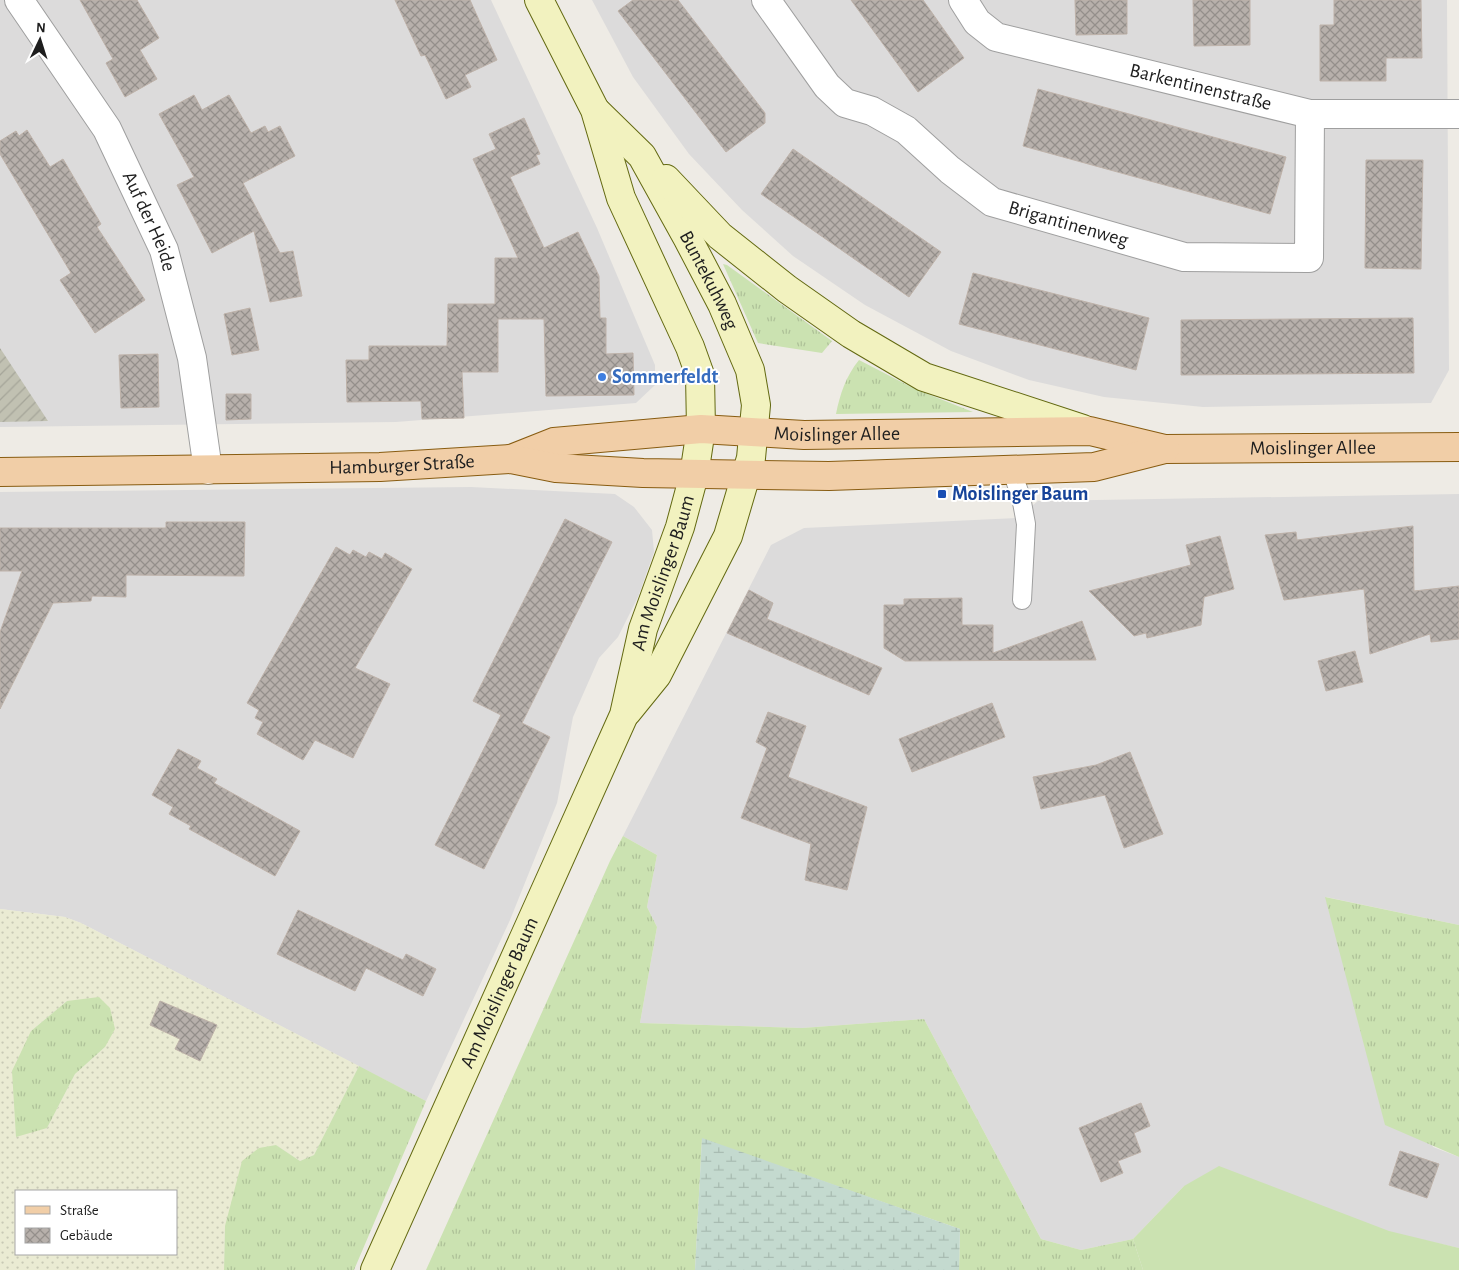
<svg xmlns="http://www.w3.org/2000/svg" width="1459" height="1270" viewBox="0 0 1459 1270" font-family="'Alegreya Sans',sans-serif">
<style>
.residential{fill:#dcdbdb}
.construction{fill:url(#construction-furrows)}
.farmland{fill:url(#farmland-dots);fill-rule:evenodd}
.grass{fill:url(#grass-tufts)}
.wetland{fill:url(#wetland-marsh)}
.garden{fill:#cbe2b1}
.building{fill:url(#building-cross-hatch);stroke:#beb2a9}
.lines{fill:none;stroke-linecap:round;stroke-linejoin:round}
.lane-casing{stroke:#9f9f9f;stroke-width:20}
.street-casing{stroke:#9f9f9f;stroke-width:30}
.secondary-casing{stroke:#636911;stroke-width:30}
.primary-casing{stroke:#885c11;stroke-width:30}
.lane{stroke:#fff;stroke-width:18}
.street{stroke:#fff;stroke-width:28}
.secondary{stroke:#f2f2bf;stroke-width:28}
.primary{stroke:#f1cea7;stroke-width:28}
.shop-dot{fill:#3f7fe0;stroke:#fff;stroke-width:2}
.transit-dot{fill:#1a4fb4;stroke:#fff;stroke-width:2}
.labels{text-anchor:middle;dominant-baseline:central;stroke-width:4;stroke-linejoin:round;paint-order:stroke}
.street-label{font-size:20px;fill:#1e1e1e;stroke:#fff}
.shop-label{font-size:20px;font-weight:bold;fill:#366cbe;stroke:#fff;text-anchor:start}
.transit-label{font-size:20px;font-weight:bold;fill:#164399;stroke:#fff;text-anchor:start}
</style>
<defs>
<pattern id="construction-furrows" width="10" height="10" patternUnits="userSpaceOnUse" patternTransform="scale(1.25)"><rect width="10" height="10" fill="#c1c1b2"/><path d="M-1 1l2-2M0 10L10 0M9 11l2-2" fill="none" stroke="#a5a599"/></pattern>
<pattern id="farmland-dots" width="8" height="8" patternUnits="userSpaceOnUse" patternTransform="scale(1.25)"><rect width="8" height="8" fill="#eaebd3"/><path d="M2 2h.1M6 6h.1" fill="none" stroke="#c8c9b5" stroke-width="1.8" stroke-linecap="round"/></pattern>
<pattern id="grass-tufts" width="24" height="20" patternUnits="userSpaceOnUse" patternTransform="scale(1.25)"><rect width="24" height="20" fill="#cbe2b1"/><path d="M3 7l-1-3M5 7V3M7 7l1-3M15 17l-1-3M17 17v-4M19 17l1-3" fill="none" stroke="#aec198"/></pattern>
<pattern id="wetland-marsh" width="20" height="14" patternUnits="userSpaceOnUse" patternTransform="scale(1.25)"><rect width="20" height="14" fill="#c4dacf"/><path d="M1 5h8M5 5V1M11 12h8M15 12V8" fill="none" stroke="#a8bbb1"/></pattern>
<pattern id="building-cross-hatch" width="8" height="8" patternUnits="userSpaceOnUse" patternTransform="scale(1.25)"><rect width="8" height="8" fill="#b7b0ab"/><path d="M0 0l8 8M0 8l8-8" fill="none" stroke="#948f8b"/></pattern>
</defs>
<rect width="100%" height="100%" fill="#eeebe5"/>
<!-- residential -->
<g class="residential">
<polygon points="0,0 491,0 597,228 655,365 655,385 636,403 396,422 0,427"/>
<polygon points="592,0 1447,0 1449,370 1431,403 1203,407 1104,397 1029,380 951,351 865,305 793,256 742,210 689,154 633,77"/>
<polygon points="471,487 615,494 634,507 652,530 654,552 638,597 618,637 599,658 573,717 557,803 510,920 426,1101 81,923 65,917 0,909 0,492"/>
<polygon points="1459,494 1459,925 1326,897 1433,1147 1459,1157 1459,1248 1184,1186 1133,1239 1081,1250 1041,1239 924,1019 802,1028 640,1023 657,927 647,907 657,855 623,836 771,545 804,528 1017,518 1038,501"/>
</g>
<!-- construction -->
<polygon class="construction" points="0,348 48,421 0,422"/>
<!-- farmland -->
<path class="farmland" d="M 0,909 L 65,917 L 81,923 L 359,1066 L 314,1155 L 300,1161 L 276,1145 L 225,1226 L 224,1270 L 0,1270 ZM 67,1001 L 105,1047 L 75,1074 L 47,1128 L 31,1031 ZM 16,1191 L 176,1191 L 176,1254 L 16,1254 Z"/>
<!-- grass -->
<g class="grass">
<polygon points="723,264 727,265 832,341 822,353 758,343"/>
<path d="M 859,360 L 915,389 L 973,412 L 836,414 C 840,394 846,376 859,360 Z"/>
<polygon points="623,836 657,855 647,907 657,927 640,1023 802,1028 924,1019 1041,1239 1081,1250 1133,1239 1143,1270 959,1270 960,1229 702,1139 695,1270 426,1270 610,861"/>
<polygon points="1325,897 1459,925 1459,1157 1385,1125"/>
<polygon points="99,997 110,1008 115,1029 105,1047 75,1074 47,1128 16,1137 12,1071 31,1031 67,1001"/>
<polygon points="359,1066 426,1101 354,1270 224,1270 225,1226 242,1161 259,1148 276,1145 300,1161 314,1155"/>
</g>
<!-- wetland -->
<polygon class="wetland" points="702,1138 960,1229 959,1270 695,1270"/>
<!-- garden -->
<polygon class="garden" points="1219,1166 1389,1231 1459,1248 1459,1270 1143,1270 1133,1239 1184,1186"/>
<!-- building -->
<g class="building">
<polygon points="80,0 137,0 159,38 140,50 157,79 125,97 106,63 113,59"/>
<polygon points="395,0 470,0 497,60 465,75 471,87 446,99 425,55 421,56"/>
<polygon points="633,0 678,0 765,113 765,123 726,152 618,11"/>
<polygon points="851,0 923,0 964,58 918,92"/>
<polygon points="1075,0 1127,0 1127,34 1076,35"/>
<polygon points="1193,0 1250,0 1250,45 1194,46"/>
<polygon points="1334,0 1421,0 1422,58 1386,58 1386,81 1320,81 1320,25 1334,25"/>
<polygon points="1038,89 1286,157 1270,214 1023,146"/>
<polygon points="194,95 202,110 229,95 251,133 265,126 268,132 280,126 295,156 243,183 280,253 293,251 302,296 270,302 254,231 212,253 177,185 194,177 159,114"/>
<polygon points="524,118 540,154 536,155 540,164 510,177 544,248 578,232 599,276 600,318 606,318 606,354 633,353 634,395 546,396 544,319 498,319 498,372 462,372 464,418 422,419 421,401 347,402 346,360 369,360 369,346 447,346 448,304 495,304 495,258 518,258 473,159 496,149 489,134"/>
<polygon points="27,130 50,167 63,159 101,224 97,227 145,300 95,333 60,280 71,273 0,154 0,141 16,131 19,136"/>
<polygon points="793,149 941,252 909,297 761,194"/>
<polygon points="1366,160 1423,160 1421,269 1365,268"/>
<polygon points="973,273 1149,318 1136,370 959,324"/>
<polygon points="250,308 259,350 232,355 224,314"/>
<polygon points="1413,318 1414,373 1181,375 1181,320"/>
<polygon points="158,354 159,407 121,408 119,355"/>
<polygon points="226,394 251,394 251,419 226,420"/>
<polygon points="565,519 612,542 522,723 550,737 484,869 435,845 501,715 473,701"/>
<polygon points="166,522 245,522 244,576 126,575 126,597 92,596 91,601 53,603 0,709 0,632 22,571 0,571 0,528 166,528"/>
<polygon points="1413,526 1414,591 1459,586 1459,639 1431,642 1430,634 1370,654 1364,589 1284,600 1265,535 1296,532 1297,540"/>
<polygon points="1220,536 1234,589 1204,597 1201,625 1147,638 1146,633 1134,636 1089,591 1191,565 1186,545"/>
<polygon points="336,547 350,555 353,550 366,557 369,552 382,559 385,553 412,569 355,668 390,684 353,758 315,740 303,760 257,734 263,722 255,718 259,710 247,703"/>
<polygon points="749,590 773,603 767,619 882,668 869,695 727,633"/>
<polygon points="962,598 962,625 993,625 993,653 1082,621 1096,660 905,661 884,648 884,605 904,605 904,599"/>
<polygon points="1355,651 1363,682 1326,691 1318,661"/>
<polygon points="992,703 1005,737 912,772 899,739"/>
<polygon points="768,712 806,726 788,777 867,807 847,890 805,880 811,844 741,818 767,748 756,742"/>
<polygon points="178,749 201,761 197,768 217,779 214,783 300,831 275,876 189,829 191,826 169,814 173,807 152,795"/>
<polygon points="1130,752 1163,834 1124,848 1105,795 1041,809 1033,777 1096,765"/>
<polygon points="298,910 403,960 406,954 436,969 423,996 366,968 355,991 277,954"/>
<polygon points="160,1001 217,1025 200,1061 175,1049 180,1039 150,1025"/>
<polygon points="1141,1103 1150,1126 1134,1133 1141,1152 1118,1161 1123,1173 1101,1182 1079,1128"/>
<polygon points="1400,1151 1439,1164 1427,1198 1389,1185"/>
</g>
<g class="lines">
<defs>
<polyline id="lane" points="1011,469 1021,497 1026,524 1022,600"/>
<g id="street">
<path id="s1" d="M 19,0 L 107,129 L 164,250 L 192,358 L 208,470"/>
<path id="s2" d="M 766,0 L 827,86 L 845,103 L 872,111 L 906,130 L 950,170 L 992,202 L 1184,257 L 1309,258 L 1310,114"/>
<path id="s3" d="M 963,0 L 977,22 L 996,37 L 1310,114 L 1459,114"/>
</g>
<g id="secondary">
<path id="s4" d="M 597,112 L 642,156 L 688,239 L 722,304 L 750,370 L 756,405 L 751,458 L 728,536 L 657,675 L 627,712"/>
<polyline points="666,179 720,236 787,289 851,334 924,377 1083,429"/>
<path id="s5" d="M 375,1270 L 624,715 L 643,629 L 680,527 L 694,475 L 701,429 L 700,375 L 690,347 L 621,198 L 595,110 L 539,0"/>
</g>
<g id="primary">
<path id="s6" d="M 511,459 L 554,442 L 701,429 L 804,435 L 1090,431 L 1165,449 L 1459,447"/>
<path id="s7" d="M 0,472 L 380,467 L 511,459 L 556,468 L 643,473 L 829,476 L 1094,467 L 1165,449"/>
</g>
</defs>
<!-- lane casing -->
<use href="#lane" class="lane-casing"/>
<!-- street casing -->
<use href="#street" class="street-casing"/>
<!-- secondary casing -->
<use href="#secondary" class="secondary-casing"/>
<!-- primary casing -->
<use href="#primary" class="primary-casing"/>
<!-- lane -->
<use href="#lane" class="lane"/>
<!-- street -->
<use href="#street" class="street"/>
<!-- secondary -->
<use href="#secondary" class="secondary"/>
<!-- primary -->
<use href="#primary" class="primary"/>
</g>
<!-- markers -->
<circle class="shop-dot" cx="602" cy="377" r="5"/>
<rect class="transit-dot" x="937" y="489" width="10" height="10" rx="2.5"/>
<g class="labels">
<!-- street labels -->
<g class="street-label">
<text stroke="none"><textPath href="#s3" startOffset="261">Barkentinenstraße</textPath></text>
<text stroke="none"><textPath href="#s1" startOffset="258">Auf der Heide</textPath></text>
<text stroke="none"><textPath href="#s2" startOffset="389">Brigantinenweg</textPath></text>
<text stroke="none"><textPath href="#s4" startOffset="204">Buntekuhweg</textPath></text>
<text stroke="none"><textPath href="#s6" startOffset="330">Moislinger Allee</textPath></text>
<text stroke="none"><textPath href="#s6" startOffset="808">Moislinger Allee</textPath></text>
<text stroke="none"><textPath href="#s7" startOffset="402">Hamburger Straße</textPath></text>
<text stroke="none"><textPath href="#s5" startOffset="756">Am Moislinger Baum</textPath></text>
<text stroke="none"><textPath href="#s5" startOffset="304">Am Moislinger Baum</textPath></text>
</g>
<!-- shop labels -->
<g class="shop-label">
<text x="612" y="377">Sommerfeldt</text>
</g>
<!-- transit labels -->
<g class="transit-label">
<text x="952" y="494">Moislinger Baum</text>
</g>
</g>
<!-- legend -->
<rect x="15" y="1190" width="162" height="65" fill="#ffffff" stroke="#a5a5a5"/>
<rect x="25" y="1206" width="25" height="8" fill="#f1cea7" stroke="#a5a5a5"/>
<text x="60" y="1215" font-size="15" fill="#1e1e1e">Straße</text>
<rect x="25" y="1228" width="25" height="15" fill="url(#building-cross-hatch)" stroke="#a5a5a5"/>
<text x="60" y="1240" font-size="15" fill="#1e1e1e">Gebäude</text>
<!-- north arrow -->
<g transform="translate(40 40) rotate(4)" stroke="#ffffff" stroke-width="4" paint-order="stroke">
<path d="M0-4L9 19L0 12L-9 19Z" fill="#1e1e1e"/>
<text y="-8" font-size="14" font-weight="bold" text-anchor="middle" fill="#1e1e1e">N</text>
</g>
</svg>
